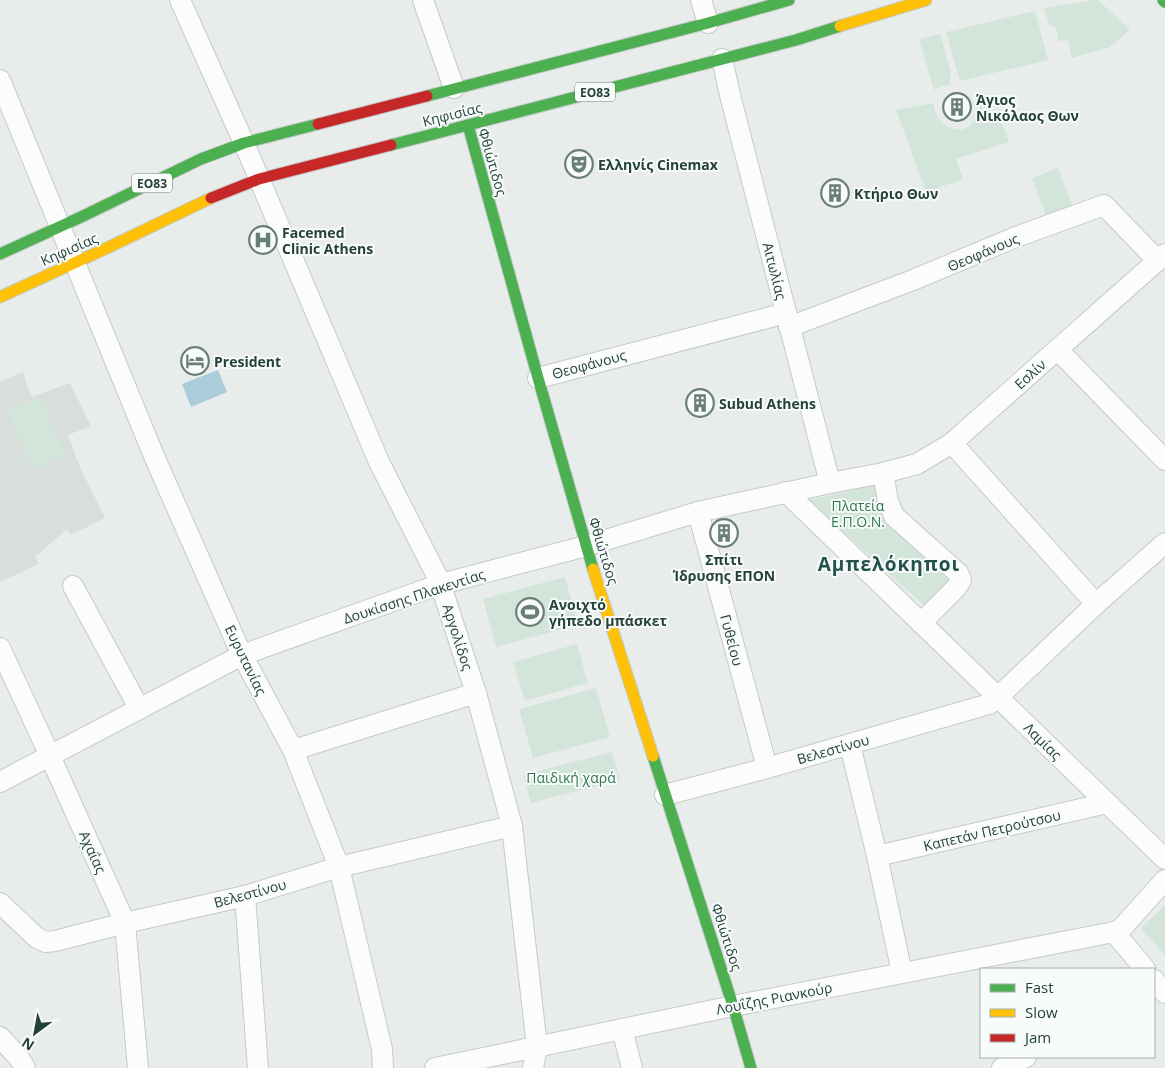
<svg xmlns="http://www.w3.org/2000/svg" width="1165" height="1068" viewBox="0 0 1165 1068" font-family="'Open Sans',sans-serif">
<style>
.built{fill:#d7dedb}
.green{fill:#d3e5da}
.water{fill:#abcdd9}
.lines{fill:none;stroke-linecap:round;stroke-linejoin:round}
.street-casing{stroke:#c5cac8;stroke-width:22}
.fast-casing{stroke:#c4cac8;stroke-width:13}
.slow-casing{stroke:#c4cac8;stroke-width:13}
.jam-casing{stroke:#c4cac8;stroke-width:13}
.street{stroke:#fcfcfc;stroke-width:20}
.fast{stroke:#4caf50;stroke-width:11}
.slow{stroke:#ffc107;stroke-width:11}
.jam{stroke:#c62828;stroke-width:11}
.labels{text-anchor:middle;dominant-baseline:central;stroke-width:4;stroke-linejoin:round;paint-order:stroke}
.shield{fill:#f7fbf9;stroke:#647975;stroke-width:1}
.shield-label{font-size:12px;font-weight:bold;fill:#25413c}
.poi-label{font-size:14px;font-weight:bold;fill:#25413c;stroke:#f7fbf9;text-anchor:start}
.street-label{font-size:14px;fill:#25413c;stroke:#f7fbf9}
.park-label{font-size:14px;fill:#317654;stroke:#f7fbf9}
.district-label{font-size:19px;font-weight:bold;letter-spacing:1px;fill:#22524c;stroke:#f7fbf9}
</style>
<rect width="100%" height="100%" fill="#e8edeb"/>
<!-- built -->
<polygon class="built" points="23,372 26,383 32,397 70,383 91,426 68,435 79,465 105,518 71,535 67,529 35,557 39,564 0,582 0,382"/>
<!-- green -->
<g class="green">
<polygon points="1094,0 1098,0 1130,30 1108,48 1072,58 1068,40 1058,41 1056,27 1049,25 1044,8"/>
<polygon points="1035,11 1048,60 960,81 946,32"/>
<polygon points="940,34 951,72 950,85 941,86 934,90 919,39"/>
<path d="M 933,103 C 934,107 935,112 936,115 C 942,127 960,135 970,125 C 977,119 977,111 981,104 L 986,123 L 1001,120 L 1009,142 L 956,159 L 963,179 L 926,192 L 896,110 Z"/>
<polygon points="1058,168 1073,208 1047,218 1032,178"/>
<polygon points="40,396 66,456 33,470 7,410"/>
<polygon points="877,485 884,521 952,583 928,609 809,500"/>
<polygon points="565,577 578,625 496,647 483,599"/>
<polygon points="577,644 588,683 525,701 513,662"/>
<polygon points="596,688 610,737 533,758 519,709"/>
<polygon points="612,752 620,780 531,803 523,775"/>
<polygon points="1165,905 1165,955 1141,928"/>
</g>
<!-- water -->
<polygon class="water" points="218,370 227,392 191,407 182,384"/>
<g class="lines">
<defs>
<g id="street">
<polyline points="180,0 244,143 379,462 441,584 444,595 476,693 512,826 537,1047 533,1068"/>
<polyline points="423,0 454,88"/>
<polyline points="701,0 708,23"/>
<polyline points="722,59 731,99 830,483"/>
<polyline points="0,80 154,456 240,651 293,750 339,867 382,1049 383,1068"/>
<polyline points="789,327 913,280 1016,237 1104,205 1157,260"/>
<polyline points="1058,350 1165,460"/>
<polyline points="538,378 786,313"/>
<polyline points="952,443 1096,604"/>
<polyline points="883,473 888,501 894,516 958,573 961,580 956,588 921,623"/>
<polyline points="786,492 1165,859"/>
<polyline points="698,512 767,768"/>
<polyline points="73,586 139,708"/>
<polyline points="0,648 50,756 125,923 138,1068"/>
<polyline points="850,745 877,856 902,973"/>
<polyline points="293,750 476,693"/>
<polyline points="0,782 242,655 441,584 586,546 698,512 830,483 883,473 917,464 952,443 1165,254"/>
<polyline points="665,795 767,768 989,704 998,697 1096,604 1165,543"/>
<polyline points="877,856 1107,803"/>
<polyline points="245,896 258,1068"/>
<polyline points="0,903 37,938 46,942 55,941 125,923 245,896 339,867 512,826"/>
<polyline points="1114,932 1145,969"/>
<polyline points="1154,980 1165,993"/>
<polyline points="622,1029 632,1068"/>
<polyline points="0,1037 19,1058 25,1068"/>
<polyline points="435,1068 733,1006 1114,932 1120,930 1165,880"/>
<polyline points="1002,1068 1026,1057"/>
</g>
<g id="fast">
<polyline points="1163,0 1165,2"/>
<polyline points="427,96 708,23 789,0"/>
<polyline points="468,125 538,378 593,569"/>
<polyline points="391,145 796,40 840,26"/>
<polyline points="0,254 81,217 201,159 244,143 318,124"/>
<polyline points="653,756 733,1006 751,1068"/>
</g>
<g id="slow">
<polyline points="840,26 926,0"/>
<polyline points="0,297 107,248 211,198"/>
<polyline points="593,569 653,756"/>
</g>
<g id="jam">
<polyline points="318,124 427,96"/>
<polyline points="211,198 259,179 391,145"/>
</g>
</defs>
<!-- street casing -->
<use href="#street" class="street-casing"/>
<!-- fast casing -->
<use href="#fast" class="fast-casing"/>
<!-- slow casing -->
<use href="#slow" class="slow-casing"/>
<!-- jam casing -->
<use href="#jam" class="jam-casing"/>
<!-- street -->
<use href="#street" class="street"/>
<!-- fast -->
<use href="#fast" class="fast"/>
<!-- slow -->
<use href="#slow" class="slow"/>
<!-- jam -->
<use href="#jam" class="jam"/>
</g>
<!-- icons -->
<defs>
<symbol id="building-ring" viewBox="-11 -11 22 22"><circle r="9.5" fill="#f7fbf9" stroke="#697d79" stroke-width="1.5"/><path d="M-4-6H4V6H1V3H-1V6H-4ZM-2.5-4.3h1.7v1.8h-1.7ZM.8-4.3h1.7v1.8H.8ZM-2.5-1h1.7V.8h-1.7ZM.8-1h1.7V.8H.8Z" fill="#697d79"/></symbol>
<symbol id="theatre-ring" viewBox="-11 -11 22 22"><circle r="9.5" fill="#f7fbf9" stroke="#697d79" stroke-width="1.5"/><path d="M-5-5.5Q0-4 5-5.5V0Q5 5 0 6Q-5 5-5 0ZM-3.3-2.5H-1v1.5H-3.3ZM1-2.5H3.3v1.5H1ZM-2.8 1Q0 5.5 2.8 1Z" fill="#697d79"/></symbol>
<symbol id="hospital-ring" viewBox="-11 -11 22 22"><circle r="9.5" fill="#f7fbf9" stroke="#697d79" stroke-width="1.5"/><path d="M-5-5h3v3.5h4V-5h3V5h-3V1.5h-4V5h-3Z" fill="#697d79"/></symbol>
<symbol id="hotel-ring" viewBox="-11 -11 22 22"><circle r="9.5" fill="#f7fbf9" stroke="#697d79" stroke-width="1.5"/><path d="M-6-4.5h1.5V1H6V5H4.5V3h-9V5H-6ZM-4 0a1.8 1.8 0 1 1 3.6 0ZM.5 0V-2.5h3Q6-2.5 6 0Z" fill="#697d79"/></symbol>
<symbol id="stadium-ring" viewBox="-11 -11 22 22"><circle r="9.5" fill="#f7fbf9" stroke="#697d79" stroke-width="1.5"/><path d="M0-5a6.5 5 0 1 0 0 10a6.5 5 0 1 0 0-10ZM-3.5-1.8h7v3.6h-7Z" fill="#697d79"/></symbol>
</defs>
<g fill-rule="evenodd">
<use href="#building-ring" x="941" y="91" width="32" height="32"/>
<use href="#theatre-ring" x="563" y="148" width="32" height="32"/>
<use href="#building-ring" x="819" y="177" width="32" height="32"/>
<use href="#hospital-ring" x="247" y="224" width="32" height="32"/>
<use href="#hotel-ring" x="179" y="345" width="32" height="32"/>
<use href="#building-ring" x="684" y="387" width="32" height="32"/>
<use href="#building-ring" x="708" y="517" width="32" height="32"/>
<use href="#stadium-ring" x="514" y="596" width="32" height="32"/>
</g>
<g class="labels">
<!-- shield labels -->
<g class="shield">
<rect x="575" y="82.5" width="40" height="19" rx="4"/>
<rect x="132" y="173.5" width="40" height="19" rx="4"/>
</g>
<g class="shield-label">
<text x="595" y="92">ΕΟ83</text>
<text x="152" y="183">ΕΟ83</text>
</g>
<!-- poi labels -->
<g class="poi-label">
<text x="976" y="99">Άγιος<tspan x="976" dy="16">Νικόλαος Θων</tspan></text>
<text x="598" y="164">Ελληνίς Cinemax</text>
<text x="854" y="193">Κτήριο Θων</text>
<text x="282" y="232">Facemed<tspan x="282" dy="16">Clinic Athens</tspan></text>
<text x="214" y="361">President</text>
<text x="719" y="403">Subud Athens</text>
<text x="724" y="559" text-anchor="middle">Σπίτι<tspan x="724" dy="16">Ίδρυσης ΕΠΟΝ</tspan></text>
<text x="549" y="604">Ανοιχτό<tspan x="549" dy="16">γήπεδο μπάσκετ</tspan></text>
</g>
<!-- street labels -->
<g class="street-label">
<text transform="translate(452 114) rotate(-14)">Κηφισίας</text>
<text transform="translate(493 162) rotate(74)">Φθιώτιδος</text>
<text transform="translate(69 249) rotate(-24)">Κηφισίας</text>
<text transform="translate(983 252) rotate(-23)">Θεοφάνους</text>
<text transform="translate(775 271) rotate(76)">Αιτωλίας</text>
<text transform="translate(589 364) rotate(-15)">Θεοφάνους</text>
<text transform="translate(1030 374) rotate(-42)">Εσλίν</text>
<text transform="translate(604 551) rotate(73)">Φθιώτιδος</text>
<text transform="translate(414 596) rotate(-18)">Δουκίσσης Πλακεντίας</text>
<text transform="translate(458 637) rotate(72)">Αργολίδος</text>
<text transform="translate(732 640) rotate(75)">Γυθείου</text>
<text transform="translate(246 660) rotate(64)">Ευρυτανίας</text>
<text transform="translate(1043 741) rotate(44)">Λαμίας</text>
<text transform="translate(833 749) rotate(-16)">Βελεστίνου</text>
<text transform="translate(992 830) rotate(-13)">Καπετάν Πετρούτσου</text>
<text transform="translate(93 852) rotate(66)">Αχαΐας</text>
<text transform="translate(250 893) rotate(-15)">Βελεστίνου</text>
<text transform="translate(727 937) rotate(72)">Φθιώτιδος</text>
<text transform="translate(774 998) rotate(-11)">Λουΐζης Ριανκούρ</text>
</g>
<!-- park labels -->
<g class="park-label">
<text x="858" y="505">Πλατεία<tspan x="858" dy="16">Ε.Π.Ο.Ν.</tspan></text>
<text x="571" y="777">Παιδική χαρά</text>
</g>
<!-- district labels -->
<g class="district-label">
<text x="889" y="564">Αμπελόκηποι</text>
</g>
</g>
<!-- legend -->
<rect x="980" y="968" width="175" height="90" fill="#f7fbf9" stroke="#a3b1ad"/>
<rect x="990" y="984" width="25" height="8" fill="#4caf50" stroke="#a3b1ad"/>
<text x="1025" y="993" font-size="15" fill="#25413c">Fast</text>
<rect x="990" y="1009" width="25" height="8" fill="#ffc107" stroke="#a3b1ad"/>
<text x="1025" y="1018" font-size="15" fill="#25413c">Slow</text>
<rect x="990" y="1034" width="25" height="8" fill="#c62828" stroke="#a3b1ad"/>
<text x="1025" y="1043" font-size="15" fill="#25413c">Jam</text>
<!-- north arrow -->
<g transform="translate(35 1033) rotate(212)" stroke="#f7fbf9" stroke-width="4" paint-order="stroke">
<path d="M0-4L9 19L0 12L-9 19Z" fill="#25413c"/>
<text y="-8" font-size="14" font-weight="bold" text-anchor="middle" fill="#25413c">N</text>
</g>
</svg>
